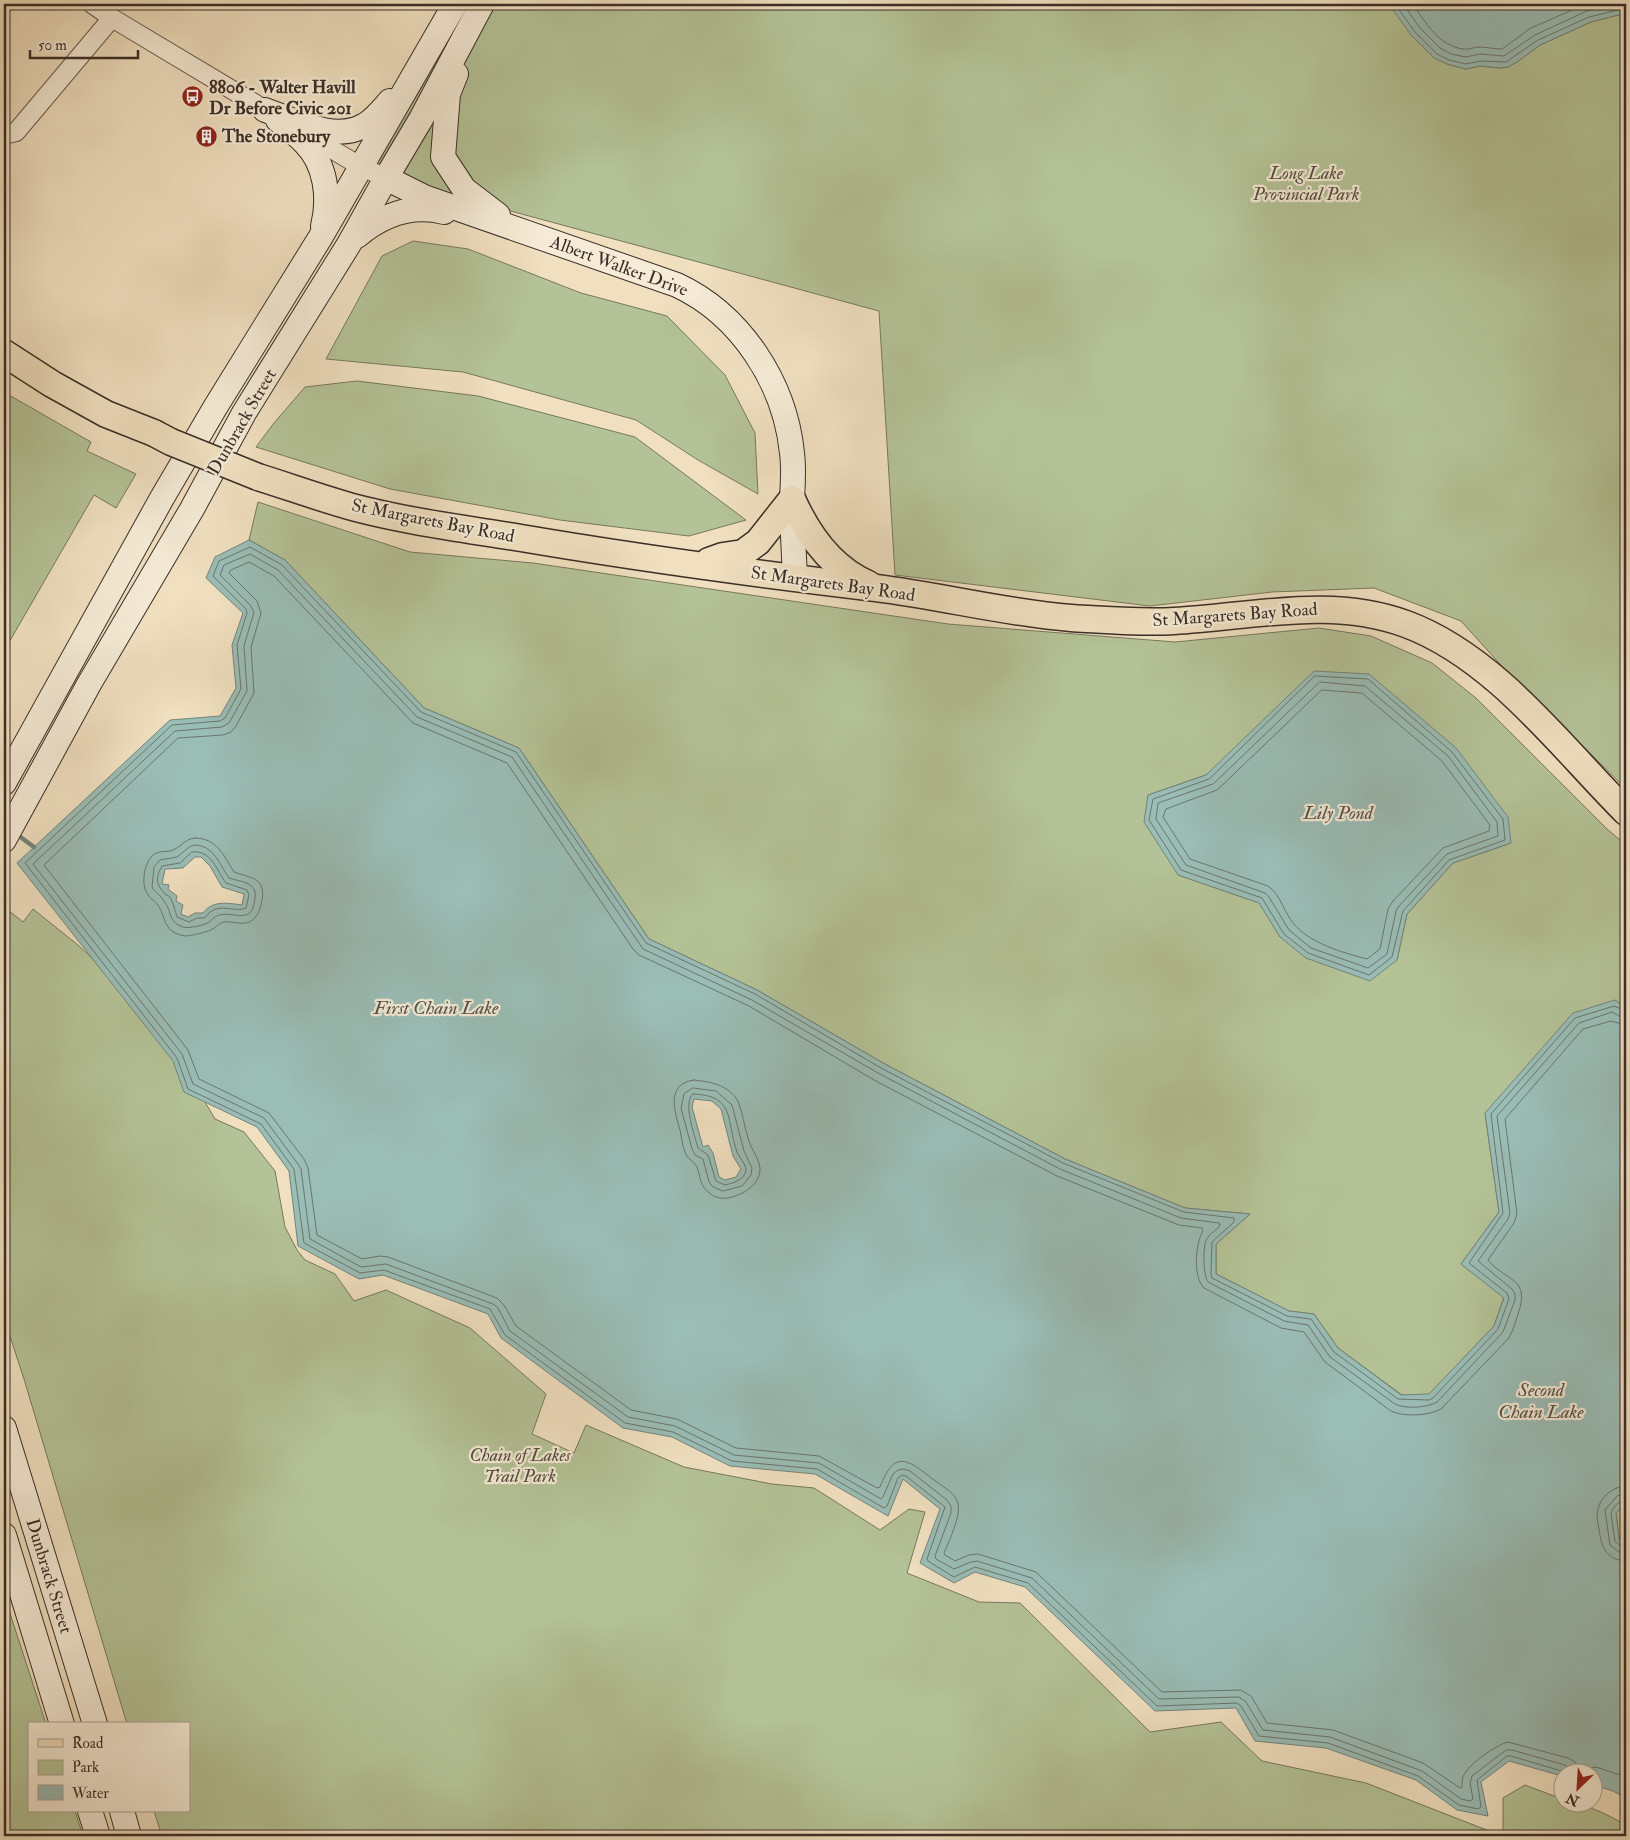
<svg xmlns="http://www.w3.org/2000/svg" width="1630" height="1840" viewBox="0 0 1630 1840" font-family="'IM FELL Double Pica',serif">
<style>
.green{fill:#b4c397;stroke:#77785f;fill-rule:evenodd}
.water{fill:#9abdb6;stroke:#74847d;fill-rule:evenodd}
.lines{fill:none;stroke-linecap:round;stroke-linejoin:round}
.shore{stroke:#6a766e;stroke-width:1}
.stream{stroke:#74847d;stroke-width:4.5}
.street-casing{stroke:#685a4d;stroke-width:20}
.secondary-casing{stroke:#3a2e27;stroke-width:26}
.primary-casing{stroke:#3a2e27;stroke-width:29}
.street{stroke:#f5ebd6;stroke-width:18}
.secondary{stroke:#f5ebd6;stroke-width:24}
.primary{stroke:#f0e0c0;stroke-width:26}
.primary-bridge-casing{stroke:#3a2e27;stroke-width:29;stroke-linecap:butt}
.primary-bridge{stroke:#f0e0c0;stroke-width:26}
.labels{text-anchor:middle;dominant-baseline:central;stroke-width:4.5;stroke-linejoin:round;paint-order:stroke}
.poi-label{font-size:18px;font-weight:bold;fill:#3a2e27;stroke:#f5ebd6;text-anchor:start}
.park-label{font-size:18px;font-style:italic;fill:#524c3d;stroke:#f5ebd6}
.street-label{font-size:18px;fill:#3a2e27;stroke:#f5ebd6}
.water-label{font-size:19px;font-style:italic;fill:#52524b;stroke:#f5ebd6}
</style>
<rect width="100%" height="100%" fill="#f0e0c0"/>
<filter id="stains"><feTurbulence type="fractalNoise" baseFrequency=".004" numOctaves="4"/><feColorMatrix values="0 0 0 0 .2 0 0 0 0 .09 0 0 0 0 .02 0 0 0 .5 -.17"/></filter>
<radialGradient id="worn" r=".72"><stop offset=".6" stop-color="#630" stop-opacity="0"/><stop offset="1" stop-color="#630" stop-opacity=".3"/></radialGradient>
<!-- green -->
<g class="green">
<polygon points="456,4 1389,4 1447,64 1466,69 1480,66 1500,68 1508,67 1517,62 1540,45 1591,22 1626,13 1626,789 1498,662 1461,621 1374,588 1272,592 1150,606 895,575 879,311 367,172"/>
<polygon points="413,241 468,249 581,293 667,316 725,375 755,433 758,494 698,460 636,420 463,372 326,359 382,256"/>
<polygon points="357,381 478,396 635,437 746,520 689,536 560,520 390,489 256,447 274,423 305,387"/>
<polygon points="9,395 91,442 87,451 136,474 116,508 94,495 4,651 4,428 6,428"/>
<path d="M 258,502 L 410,552 L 533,563 L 948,624 L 1175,642 L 1319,628 L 1371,636 L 1432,663 L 1476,698 L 1607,829 L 1626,845 L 1626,1008 L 1615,1000 L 1485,1113 L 1499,1212 L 1461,1264 L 1504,1297 L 1494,1326 L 1429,1395 L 1402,1395 L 1338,1348 L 1314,1314 L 1289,1311 L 1216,1274 L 1216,1244 L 1250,1214 L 1185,1208 L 1065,1159 L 883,1063 L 757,990 L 649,939 L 519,748 L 424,708 L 285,560 L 249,540 ZM 1206,775 L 1511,843 L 1453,863 L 1407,914 L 1397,960 L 1280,937 L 1260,903 L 1178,875 L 1148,795 Z"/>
<polygon points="4,907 23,922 33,909 78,945 111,976 198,1090 215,1119 244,1132 275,1171 285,1227 297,1250 305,1260 335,1274 354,1301 386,1290 470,1328 546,1394 532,1434 574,1453 586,1425 684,1467 772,1484 814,1488 880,1530 909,1509 925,1512 907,1573 979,1602 1020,1603 1150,1732 1221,1722 1262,1761 1366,1783 1502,1836 162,1836 154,1811 189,1811 189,1724 127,1724 24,1379 4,1318"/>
<polygon points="1626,1502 1626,1543 1619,1539 1616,1513"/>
<polygon points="4,1595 46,1724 29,1724 29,1811 75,1811 83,1836 4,1836"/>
<path d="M 1525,1785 L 1562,1799 L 1562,1802 C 1584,1802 1608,1815 1626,1825 L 1626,1836 L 1503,1836 L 1503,1798 Z"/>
</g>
<!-- water -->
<g class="water">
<polygon points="1389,4 1626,4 1626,13 1591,22 1540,45 1517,62 1508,67 1500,68 1480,66 1466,69 1447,64 1434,58 1411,35"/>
<path d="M 249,540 L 285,560 L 424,708 L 519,748 L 649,939 L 757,990 L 883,1063 L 1065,1159 L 1185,1208 L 1250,1214 L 1216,1244 L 1216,1274 L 1289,1311 L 1314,1314 L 1338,1348 L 1401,1395 L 1429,1394 L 1494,1326 L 1504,1298 L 1461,1264 L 1499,1212 L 1485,1113 L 1573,1013 L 1615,1000 L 1626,1008 L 1626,1502 L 1616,1513 L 1619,1539 L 1626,1543 L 1626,1798 L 1613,1791 L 1593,1785 L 1592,1772 L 1562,1772 L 1562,1776 L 1509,1761 L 1481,1782 L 1488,1816 L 1457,1810 L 1416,1780 L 1326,1748 L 1255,1741 L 1236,1708 L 1155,1711 L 1025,1587 L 975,1572 L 954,1583 L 920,1563 L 940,1509 L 903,1479 L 888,1516 L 815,1474 L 730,1466 L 672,1437 L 623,1428 L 501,1338 L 488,1314 L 383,1275 L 359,1279 L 298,1246 L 289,1171 L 257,1127 L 184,1092 L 173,1061 L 17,863 L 170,720 L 220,716 L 236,688 L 232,645 L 243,613 L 206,578 L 215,557 ZM 195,857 L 201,857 L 210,866 L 222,887 L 244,894 L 242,905 C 227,903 213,900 203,913 L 195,913 L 188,917 L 181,914 L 183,905 L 176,901 L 177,896 L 168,889 L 169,885 L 162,884 L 165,869 L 183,868 ZM 694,1099 L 712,1101 L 721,1109 L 733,1156 L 741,1169 L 736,1177 L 725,1180 L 719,1177 L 713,1153 L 708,1145 L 703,1147 L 692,1107 Z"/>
<polygon points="1314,671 1369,674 1456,748 1508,817 1511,843 1453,863 1407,914 1397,960 1370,981 1306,958 1280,937 1259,903 1178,875 1144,822 1148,795 1206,775"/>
</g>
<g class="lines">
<!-- shore -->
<g class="shore">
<polyline points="1395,4 1415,32 1437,54 1449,60 1466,64 1480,61 1506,62 1538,40 1589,17 1626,8"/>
<polyline points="1403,4 1420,28 1440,48 1451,54 1466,57 1480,54 1504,56 1535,35 1587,11 1617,4"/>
<path d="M 1413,4 C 1425,22 1439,46 1463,49 C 1469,50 1474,47 1479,47 C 1486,47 1494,49 1502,49 L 1531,28 L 1586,4"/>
<polygon points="1315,676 1368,679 1452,752 1503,819 1505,840 1449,860 1403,911 1392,957 1369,975 1308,953 1284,934 1262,898 1181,870 1149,820 1153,799 1209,779"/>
<polygon points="1320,682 1365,686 1448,756 1497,822 1498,836 1447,854 1399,906 1396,911 1387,954 1368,968 1311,948 1289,930 1269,897 1265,893 1186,865 1156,819 1158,803 1213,784"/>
<path d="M 1322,690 L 1362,693 L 1442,761 L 1490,825 L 1489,831 L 1443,848 L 1393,901 L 1388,909 L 1380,949 L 1367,959 C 1344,953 1309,943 1294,924 C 1284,913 1281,895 1268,886 L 1190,859 L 1163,817 L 1166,809 L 1217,790 Z"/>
<path d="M 195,838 C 217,838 224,856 234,872 C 250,878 266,877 262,900 C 260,913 254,925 239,923 C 234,923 228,921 224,922 C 218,923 216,928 211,930 C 207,932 190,936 186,936 C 162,933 167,917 157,904 C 154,900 149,898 147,893 C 141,884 144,866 151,857 C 159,848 168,854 175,849 C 183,845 185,839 195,838 Z"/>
<path d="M 194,845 C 214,845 219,864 229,878 C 237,881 249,881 254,889 C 256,893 255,899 254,904 C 250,926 228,908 215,917 C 213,918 211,921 209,922 C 206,925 187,929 183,927 C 167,921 173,913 164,901 C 161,895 155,893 152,887 L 154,867 L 160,860 L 177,857 L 188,848 Z"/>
<path d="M 192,852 C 211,849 217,871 226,883 L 247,890 L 249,895 L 246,908 C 235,913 222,903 210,912 C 208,914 207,916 204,918 L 197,918 L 189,922 L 177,917 C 175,911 174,905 171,899 C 170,896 168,896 165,894 C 156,884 155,878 162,866 L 180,863 Z"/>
<path d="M 1626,1025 L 1611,1021 L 1583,1029 L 1505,1119 L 1517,1214 L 1514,1223 L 1488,1260 C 1506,1282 1531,1277 1518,1314 C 1515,1323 1513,1332 1508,1339 L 1441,1409 C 1429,1416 1403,1417 1391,1411 L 1325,1362 L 1304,1332 L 1281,1328 L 1204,1288 C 1193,1277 1195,1244 1203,1231 L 1202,1228 L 1179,1225 L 1057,1176 L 874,1080 L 749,1006 L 639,955 L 633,949 L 507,763 L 413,723 L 274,576 L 249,562 L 231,570 L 229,573 L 257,601 L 261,613 L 251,647 L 254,693 L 236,726 L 231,732 L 223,735 L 178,738 L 44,865 L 188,1050 L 199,1079 L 269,1113 L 304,1159 L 308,1168 L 317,1235 L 362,1259 L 380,1256 L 388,1257 L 497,1298 L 504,1305 L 516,1326 L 631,1410 L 677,1419 L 736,1448 L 819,1456 L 877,1488 L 880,1487 C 895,1448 908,1460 934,1480 C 943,1487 956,1493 958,1504 C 961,1516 949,1541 944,1553 L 945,1555 L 955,1561 L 969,1555 L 978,1554 L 1036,1572 L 1162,1692 L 1241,1690 L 1251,1696 L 1267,1723 L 1333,1730 L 1423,1763 L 1460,1788 L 1462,1787 C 1462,1781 1462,1776 1466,1772 C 1471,1763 1498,1744 1508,1742 L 1568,1758 L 1575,1762 L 1581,1770 L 1596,1767 L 1626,1777"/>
<path d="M 694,1080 C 712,1082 728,1085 738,1101 C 743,1113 744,1126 748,1138 C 750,1147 756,1154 759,1163 C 764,1179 749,1192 735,1196 C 725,1200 715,1199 707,1191 C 700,1185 700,1175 697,1167 C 695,1162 689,1160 687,1156 C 682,1148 682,1138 680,1130 C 675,1112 665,1084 694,1080 Z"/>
<polygon points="693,1088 716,1091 732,1105 744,1151 752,1168 751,1175 742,1186 723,1191 713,1187 709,1182 703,1159 695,1155 692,1149 681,1108 684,1094"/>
<path d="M 693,1094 C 736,1095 726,1121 737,1152 C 739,1157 746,1164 746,1170 C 745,1180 733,1183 725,1185 L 716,1181 L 708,1155 L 698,1148 C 695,1136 682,1102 693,1094 Z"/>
<path d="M 1626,1486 C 1614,1486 1600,1497 1598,1509 C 1596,1516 1598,1523 1599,1529 C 1601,1546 1606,1560 1626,1561"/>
<polyline points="1626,1493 1617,1496 1605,1510 1610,1545 1619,1552 1626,1553"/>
<path d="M 1626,1499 C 1620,1500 1612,1508 1611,1514 L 1615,1541 L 1622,1547 L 1626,1547"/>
<polyline points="1565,1772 1511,1756 1507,1756 1477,1780 1481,1807 1478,1809 1459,1805 1418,1776 1328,1743 1259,1736 1241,1706 1237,1703 1157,1706 1028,1583 975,1567 954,1577 928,1561 927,1559 945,1507 906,1476 902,1475 898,1478 887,1506 884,1508 817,1469 732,1461 673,1432 625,1423 505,1335 490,1309 384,1270 360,1273 304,1243 294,1169 261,1124 188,1089 177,1058 25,863 172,725 220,721 225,718 241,689 237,645 247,613 246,609 213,576 219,561 250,547 282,565 421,712 516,752 646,943 755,994 881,1068 1063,1163 1184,1212 1234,1218 1234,1222 1212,1242 1211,1273 1212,1278 1287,1316 1311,1319 1334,1352 1398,1399 1429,1400 1433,1398 1498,1329 1509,1299 1507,1293 1469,1263 1503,1213 1491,1114 1575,1018 1614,1006 1626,1011"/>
<path d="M 1573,1772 L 1565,1765 L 1512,1750 L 1506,1750 L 1472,1776 L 1470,1783 L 1473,1799 L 1470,1801 L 1461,1799 L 1422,1771 L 1330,1737 L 1263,1730 L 1246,1702 L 1239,1697 L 1159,1699 L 1032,1578 L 977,1561 L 971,1562 L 954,1569 L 936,1559 L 935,1556 L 951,1513 L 951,1506 L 947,1500 L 910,1471 L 904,1469 L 898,1470 L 893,1474 L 883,1497 L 881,1499 L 819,1463 L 734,1455 L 675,1426 L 628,1417 L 510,1331 L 498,1308 L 493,1304 L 386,1264 L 361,1267 L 310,1239 L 301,1169 L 298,1164 L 264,1118 L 193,1084 L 182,1054 L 33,864 L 175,731 L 222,727 L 229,723 L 247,691 L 244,646 L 254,612 L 250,605 L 220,575 L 224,565 L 250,554 L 278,570 L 417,717 L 512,757 L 643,949 L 752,1000 L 878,1073 L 1060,1169 L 1181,1218 L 1219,1223 L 1220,1226 C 1216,1230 1211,1233 1208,1237 C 1202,1244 1203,1275 1208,1282 L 1284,1321 L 1308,1325 L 1330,1357 L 1395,1404 C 1404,1409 1428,1408 1437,1402 L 1503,1332 L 1515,1300 L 1515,1294 L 1512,1289 L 1478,1261 L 1508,1219 L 1510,1213 L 1497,1116 L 1579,1023 L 1612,1012 L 1621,1017 L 1626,1018"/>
</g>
<!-- stream -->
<polyline class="stream" points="15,833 34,847"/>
<defs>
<g id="street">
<polyline points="92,4 112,18 274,115"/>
<polyline points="301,131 360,166 386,178"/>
<polyline points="4,135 16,132 112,18"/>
</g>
<g id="secondary">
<polyline points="456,74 448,94 443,157 464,189 498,215"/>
<path d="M 265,110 C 294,120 335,143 365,125 C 374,120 382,110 390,101"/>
<path d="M 278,120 C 287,128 297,134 305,143 C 326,164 330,198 323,226"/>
<path d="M 386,178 L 424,197 L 677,285 C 741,315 785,383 792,453 C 794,469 793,483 792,499 C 792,525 794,552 795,579"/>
<path d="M 357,236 C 382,215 412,204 444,212"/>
<polyline points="4,783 162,498 216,406 320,238 455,4"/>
<polyline points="4,840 89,684 192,509 244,413 349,244 386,178 421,119 482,4"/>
<polyline points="4,1428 95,1724"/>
<polyline points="4,1535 62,1724"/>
<polyline points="90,1811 98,1836"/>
<polyline points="122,1811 129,1836"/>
</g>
<g id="primary">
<polyline points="4,353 52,384 106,414 154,433"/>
<path d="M 258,477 C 290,487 323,499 356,508 C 410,522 466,529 521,538 C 639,558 757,574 876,588 C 941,596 1006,613 1071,618 C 1105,620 1140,623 1174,621 C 1251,617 1331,596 1406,624 C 1495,657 1561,747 1626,812"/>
<path d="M 709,561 L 723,556 L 743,553 L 758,542 L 792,499 C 808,535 831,568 868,584"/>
</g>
</defs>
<!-- street casing -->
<use href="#street" class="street-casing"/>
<!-- secondary casing -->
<use href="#secondary" class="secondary-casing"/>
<!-- primary casing -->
<use href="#primary" class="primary-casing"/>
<!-- street -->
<use href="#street" class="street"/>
<!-- secondary -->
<use href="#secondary" class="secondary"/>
<!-- primary -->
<use href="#primary" class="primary"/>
<defs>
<polyline id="primary-bridge" points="154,433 171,442 258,477"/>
</defs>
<!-- primary-bridge casing -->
<use href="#primary-bridge" class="primary-bridge-casing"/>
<!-- primary-bridge -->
<use href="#primary-bridge" class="primary-bridge"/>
</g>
<!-- icons -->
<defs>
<symbol id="bus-disc" viewBox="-11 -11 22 22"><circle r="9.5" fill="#8f2418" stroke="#f5ebd6"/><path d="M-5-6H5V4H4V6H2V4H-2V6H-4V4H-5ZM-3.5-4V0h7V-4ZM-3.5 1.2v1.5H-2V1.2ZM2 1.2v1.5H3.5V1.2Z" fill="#fff"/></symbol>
<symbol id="building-disc" viewBox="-11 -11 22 22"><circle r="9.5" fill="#8f2418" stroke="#f5ebd6"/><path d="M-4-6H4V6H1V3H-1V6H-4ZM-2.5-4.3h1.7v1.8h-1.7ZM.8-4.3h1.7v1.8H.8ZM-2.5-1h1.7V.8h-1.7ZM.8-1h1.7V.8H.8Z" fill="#fff"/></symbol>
</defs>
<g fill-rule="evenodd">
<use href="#bus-disc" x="180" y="84" width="25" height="25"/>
<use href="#building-disc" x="194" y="124" width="25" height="25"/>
</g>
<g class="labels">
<!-- poi labels -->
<g class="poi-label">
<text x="209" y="87">8806 - Walter Havill<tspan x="209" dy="21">Dr Before Civic 201</tspan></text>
<text x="222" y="136">The Stonebury</text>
</g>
<!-- park labels -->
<g class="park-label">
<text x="1306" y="173">Long Lake<tspan x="1306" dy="21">Provincial Park</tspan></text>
<text x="520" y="1455">Chain of Lakes<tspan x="520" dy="21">Trail Park</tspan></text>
</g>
<!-- street labels -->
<g class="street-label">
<text transform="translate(619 266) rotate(20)">Albert Walker Drive</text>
<text transform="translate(242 422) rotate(-60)">Dunbrack Street</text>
<text transform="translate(433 521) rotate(11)">St Margarets Bay Road</text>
<text transform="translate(833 584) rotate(8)">St Margarets Bay Road</text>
<text transform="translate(1235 615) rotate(-4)">St Margarets Bay Road</text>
<text transform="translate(49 1576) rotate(73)">Dunbrack Street</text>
</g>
<!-- water labels -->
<g class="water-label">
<text x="1338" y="813">Lily Pond</text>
<text x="436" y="1008">First Chain Lake</text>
<text x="1541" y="1390">Second<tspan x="1541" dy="22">Chain Lake</tspan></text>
</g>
</g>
<!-- margin -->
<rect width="1630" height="1840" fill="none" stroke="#f0e0c0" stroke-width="20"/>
<rect x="5" y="5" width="1620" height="1830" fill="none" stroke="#3a2e27" stroke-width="2.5"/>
<rect x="10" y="10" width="1610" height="1820" fill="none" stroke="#3a2e27"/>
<!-- legend -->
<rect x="28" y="1722" width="162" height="90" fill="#f5ebd6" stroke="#aa9f90"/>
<rect x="38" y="1739" width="25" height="8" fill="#f0e0c0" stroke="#aa9f90"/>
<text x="72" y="1748" font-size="15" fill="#3a2e27">Road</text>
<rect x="38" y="1760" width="25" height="15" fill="#b4c397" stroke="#aa9f90"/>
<text x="72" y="1772" font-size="15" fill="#3a2e27">Park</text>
<rect x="38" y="1785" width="25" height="15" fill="#9abdb6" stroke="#aa9f90"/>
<text x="72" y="1798" font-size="15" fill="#3a2e27">Water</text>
<!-- north arrow -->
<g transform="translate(1578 1788) rotate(205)"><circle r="24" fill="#f5ebd6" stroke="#aa9f90"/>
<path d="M0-4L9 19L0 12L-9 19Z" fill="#8f2418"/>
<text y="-8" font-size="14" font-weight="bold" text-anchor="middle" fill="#3a2e27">N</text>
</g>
<!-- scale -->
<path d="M30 50v8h108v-8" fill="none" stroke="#3a2e27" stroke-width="2.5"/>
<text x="38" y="50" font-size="15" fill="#3a2e27" stroke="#f5ebd6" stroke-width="4" paint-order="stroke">50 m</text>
<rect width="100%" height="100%" filter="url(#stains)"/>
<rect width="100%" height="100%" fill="url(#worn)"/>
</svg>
